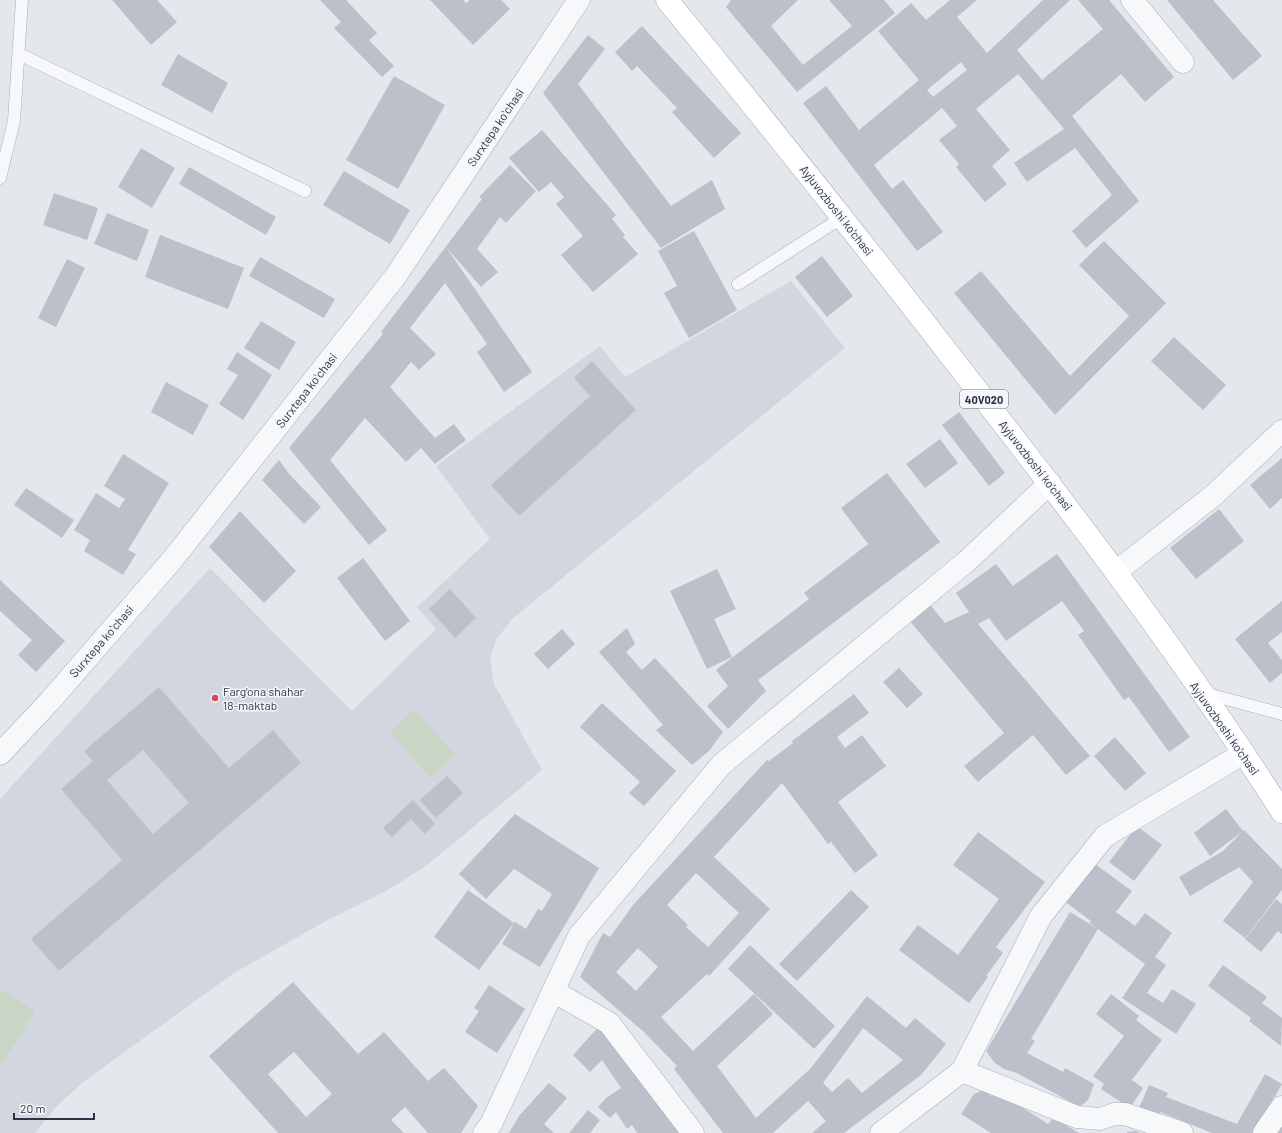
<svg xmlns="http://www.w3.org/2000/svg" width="1282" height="1133" viewBox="0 0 1282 1133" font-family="Barlow,sans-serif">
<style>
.built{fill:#d2d6de}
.green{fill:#c9d6c5}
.building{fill:#bbc0ca;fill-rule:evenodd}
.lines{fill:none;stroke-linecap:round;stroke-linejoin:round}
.lane-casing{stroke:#a9aeb7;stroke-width:13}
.street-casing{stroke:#a9aeb7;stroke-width:23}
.primary-casing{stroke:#a3abb8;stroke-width:23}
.lane{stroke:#f7f8fa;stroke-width:12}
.street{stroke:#f7f8fa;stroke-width:22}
.primary{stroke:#fff;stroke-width:22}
.poi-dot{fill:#d1495b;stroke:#f4f6f9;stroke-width:1.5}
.labels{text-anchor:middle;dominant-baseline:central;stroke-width:3;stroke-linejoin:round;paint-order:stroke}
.shield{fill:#f4f6f9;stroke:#676e7b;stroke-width:1}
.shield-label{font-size:11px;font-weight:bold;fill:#2b3445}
.street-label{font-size:12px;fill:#2b3445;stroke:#f4f6f9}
.poi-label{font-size:12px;fill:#2b3445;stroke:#f4f6f9;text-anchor:start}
</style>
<rect width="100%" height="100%" fill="#e4e7ec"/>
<!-- built -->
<polygon class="built" points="791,281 845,348 512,619 496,640 490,659 494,684 542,770 426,866 386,891 326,921 234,973 83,1082 56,1107 35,1133 0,1133 0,799 210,568 352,711 436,629 417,607 490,539 436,466 600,346 625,377"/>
<!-- green -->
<g class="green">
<polygon points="414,710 455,754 430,777 390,732"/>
<polygon points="0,989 35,1011 0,1067"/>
</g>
<!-- building -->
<g class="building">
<polygon points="112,0 157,0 177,22 151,45"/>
<polygon points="320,0 346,0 377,33 369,40 394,66 382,77 334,28 341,22"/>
<polygon points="430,0 463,0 466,3 470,0 501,0 510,9 473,45"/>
<polygon points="731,0 798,0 771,26 803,65 852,26 829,0 884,0 895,13 797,92 726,7"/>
<path d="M 950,0 L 977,0 L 957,17 L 987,53 L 1043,0 L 1070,0 L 1017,50 L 1042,80 L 1103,29 L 1078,0 L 1109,0 L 1174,77 L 1145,102 L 1121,74 L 1072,116 L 1139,201 L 1086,248 L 1072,231 L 1112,195 L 1075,148 L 1027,182 L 1014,163 L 1064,129 L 1018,74 L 976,109 L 1010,150 L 992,166 L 1007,184 L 985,202 L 956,167 L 959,164 L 939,140 L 957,126 L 942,108 L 874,165 L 892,189 L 903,180 L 943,232 L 917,251 L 803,103 L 826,86 L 859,130 L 919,80 L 878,31 L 911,3 L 926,20 ZM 961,62 L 967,70 L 933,97 L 927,90 Z"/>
<polygon points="1167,0 1213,0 1262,56 1233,80"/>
<polygon points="642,26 741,133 714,158 672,112 677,108 637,66 632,71 615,52"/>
<polygon points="588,35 605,49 578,84 671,206 712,180 725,209 661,248 543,93"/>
<polygon points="178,54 228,83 212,113 161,85"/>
<polygon points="394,76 445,105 398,189 346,160"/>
<polygon points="542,130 616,215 612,219 625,235 623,237 638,254 593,292 561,255 583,236 556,204 564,197 551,182 539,192 509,158"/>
<polygon points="141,148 175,168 152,208 118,187"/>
<polygon points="510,165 536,191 506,223 500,217 477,249 498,272 481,287 446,247 532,372 504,392 477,352 487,344 445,283 410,328 436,354 419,370 411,362 390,387 435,438 454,424 466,440 435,464 421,448 406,462 365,418 330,460 387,530 369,545 289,448 383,334 381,332 482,199 479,197"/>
<polygon points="189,167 276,217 266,235 179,184"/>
<polygon points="344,171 410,210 390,244 323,205"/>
<polygon points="54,193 98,208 87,240 43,225"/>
<polygon points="107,213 149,230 137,261 94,244"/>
<polygon points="694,231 737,310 689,338 664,293 677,286 658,251"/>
<polygon points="160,235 244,268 228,309 145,277"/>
<polygon points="1104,241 1166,303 1055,415 954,293 981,271 1070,376 1129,316 1079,265"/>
<polygon points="822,256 853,296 827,317 795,277"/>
<polygon points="260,257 335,299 324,318 249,276"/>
<polygon points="67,259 85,268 56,327 38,318"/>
<polygon points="261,321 296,342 279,370 244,348"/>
<polygon points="1174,337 1226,385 1203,410 1151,361"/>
<polygon points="237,352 272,375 243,420 219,404 238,375 227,369"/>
<polygon points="592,361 636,410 519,516 491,485 590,396 574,378"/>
<polygon points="166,382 209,405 193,435 151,412"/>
<polygon points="959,412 1005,473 989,486 942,425"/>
<polygon points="940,439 958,463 925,488 906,464"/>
<polygon points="123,454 169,483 128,550 136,554 123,575 84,551 90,540 74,530 96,493 119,508 125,499 104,486"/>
<polygon points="1282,458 1282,498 1270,509 1250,485"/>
<polygon points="279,460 290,475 321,507 304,524 262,480"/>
<polygon points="887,473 940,542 758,680 766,691 728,729 707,706 728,686 716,670 809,599 804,593 868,544 841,508"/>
<polygon points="26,488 74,520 62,538 14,505"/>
<polygon points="1219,509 1244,541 1196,579 1170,548"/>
<polygon points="240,511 296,571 264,603 209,547"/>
<polygon points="1057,554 1190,737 1169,752 1129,697 1124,700 1078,635 1084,631 1062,601 1006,641 989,618 978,624 1090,756 1066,775 1033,735 978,782 964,766 1004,733 908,619 928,602 945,623 969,612 956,593 996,564 1013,586"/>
<polygon points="363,558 410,621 385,641 337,578"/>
<polygon points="717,569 736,609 714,619 732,657 707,669 670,591"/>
<polygon points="0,580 65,641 36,672 18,655 32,640 0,611"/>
<polygon points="450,589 476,618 455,638 429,609"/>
<polygon points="1282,601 1282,632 1268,643 1282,660 1282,673 1270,683 1235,639"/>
<polygon points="627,628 635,644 626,652 642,670 655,658 723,732 709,751 692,765 656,730 663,725 599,652"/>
<polygon points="562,629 575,644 548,669 534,654"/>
<polygon points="899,668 923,694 907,708 883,682"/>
<path d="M 159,687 L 229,768 L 273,730 L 301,763 L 59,971 L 31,939 L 122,860 L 61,789 L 93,761 L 84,751 ZM 143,750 L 189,803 L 153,834 L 107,780 Z"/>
<path d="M 854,694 L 869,713 L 837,737 L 845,748 L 862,735 L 886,766 L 838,802 L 878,855 L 855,873 L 831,842 L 828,844 L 782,783 L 714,857 L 770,909 L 709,976 L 707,974 L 661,1017 L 693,1051 L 754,994 L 773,1014 L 717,1066 L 756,1118 L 810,1069 L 867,996 L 906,1028 L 915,1018 L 946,1044 L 921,1075 L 844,1133 L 812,1133 L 826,1121 L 808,1101 L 773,1133 L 723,1133 L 674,1069 L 677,1066 L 644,1032 L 580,977 L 603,933 L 610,937 L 633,905 L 767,760 L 769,761 L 793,743 L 792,741 ZM 696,873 L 739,913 L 708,947 L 686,927 L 688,925 L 667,905 ZM 638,948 L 658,967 L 636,991 L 616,972 ZM 863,1028 L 903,1060 L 862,1093 L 848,1078 L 832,1092 L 823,1083 Z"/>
<polygon points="602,703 676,771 644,806 629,793 640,782 580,727"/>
<polygon points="1115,737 1146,773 1125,791 1094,756"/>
<polygon points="447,776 463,793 436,818 420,800"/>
<polygon points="413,800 435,824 425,834 411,819 392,837 383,828"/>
<polygon points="1226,809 1243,831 1210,856 1194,833"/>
<polygon points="515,814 599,868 540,967 502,944 515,922 526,929 538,909 542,911 552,894 514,869 486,899 459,874"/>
<polygon points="1137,826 1162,845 1134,881 1109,862"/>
<polygon points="1244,830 1282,869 1282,890 1245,938 1223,921 1253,882 1239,867 1190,896 1179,877 1223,851"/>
<polygon points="978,832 1045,882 996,947 1003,953 986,976 988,977 969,1003 899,950 918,925 958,955 999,899 953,865"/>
<polygon points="1088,859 1132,891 1116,912 1135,926 1145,913 1172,933 1155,957 1166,965 1147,993 1163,1003 1172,989 1196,1004 1176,1034 1122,998 1145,964 1098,929 1031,1039 1035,1041 1027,1053 1063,1072 1065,1068 1094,1084 1088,1100 1080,1107 1017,1073 1004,1069 995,1063 986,1051 1070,912 1098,929 1089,922 1091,921 1060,898"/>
<polygon points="468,890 514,923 479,970 434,937"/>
<polygon points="851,890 869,907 797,981 779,964"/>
<polygon points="1276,899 1282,904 1282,934 1278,931 1261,952 1245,939"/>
<polygon points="750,945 835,1026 814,1049 728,969"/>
<polygon points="1223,965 1267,997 1262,1003 1282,1018 1281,1046 1249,1021 1251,1018 1208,986"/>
<path d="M 293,982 L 358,1054 L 384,1032 L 428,1081 L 444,1068 L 478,1106 L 461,1133 L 428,1133 L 405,1107 L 391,1120 L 404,1133 L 278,1133 L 209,1056 ZM 294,1052 L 332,1094 L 306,1117 L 268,1074 Z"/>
<polygon points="489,985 525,1009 497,1053 465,1032 479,1011 474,1008"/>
<polygon points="1111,994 1139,1016 1136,1020 1162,1040 1132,1080 1143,1088 1130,1108 1101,1089 1104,1084 1093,1076 1124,1036 1096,1014"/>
<polygon points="603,1022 680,1133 637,1133 632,1125 627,1129 616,1112 610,1118 598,1107 606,1098 621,1088 602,1060 590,1072 573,1055"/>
<polygon points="1265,1074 1282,1084 1254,1133 1212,1133 1160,1112 1158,1116 1139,1108 1149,1085 1168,1093 1166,1097 1237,1124"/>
<polygon points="549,1083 567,1098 544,1124 554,1133 509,1133 519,1116"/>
<polygon points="983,1090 991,1096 995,1090 1048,1124 1053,1118 1079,1133 991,1133 961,1114 974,1094"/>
<polygon points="588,1110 600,1120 590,1133 569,1133"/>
<polygon points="1282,1120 1282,1133 1274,1133"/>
<polygon points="1136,1131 1140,1133 1127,1133 1127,1132"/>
</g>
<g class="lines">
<defs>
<g id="lane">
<polyline points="19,54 305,191"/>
<polyline points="0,178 14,121 22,0"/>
<polyline points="738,284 843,217"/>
<polyline points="1204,693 1282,714"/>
</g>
<g id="street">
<polyline points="1132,0 1183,62"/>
<polyline points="1116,572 1214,495 1282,431"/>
<polyline points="0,754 50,701 173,559 395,277 579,0"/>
<polyline points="553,991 609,1023 693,1133"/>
<polyline points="484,1133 491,1124 579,936 721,765 967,561 1050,483"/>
<polyline points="881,1133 962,1071"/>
<polyline points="1182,1133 1125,1114 1114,1114 1100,1119 1077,1117 962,1071 1041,916 1105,836 1244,753"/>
<polyline points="1264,1133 1282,1107"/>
</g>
<path id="primary" d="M 667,0 C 770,126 871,253 970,381 C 1079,521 1187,663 1282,812"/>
</defs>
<!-- lane casing -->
<use href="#lane" class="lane-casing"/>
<!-- street casing -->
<use href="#street" class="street-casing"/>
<!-- primary casing -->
<use href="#primary" class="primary-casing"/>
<!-- lane -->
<use href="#lane" class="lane"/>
<!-- street -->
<use href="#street" class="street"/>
<!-- primary -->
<use href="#primary" class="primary"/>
</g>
<!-- markers -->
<circle class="poi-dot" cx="215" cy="698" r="4"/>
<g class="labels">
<!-- shield labels -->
<rect class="shield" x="960" y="390" width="48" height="18" rx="3"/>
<g class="shield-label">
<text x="984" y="399">40V020</text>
</g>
<!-- street labels -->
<g class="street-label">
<text transform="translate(495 127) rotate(-56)">Surxtepa koʻchasi</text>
<text transform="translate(837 210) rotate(52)">Ayjuvozboshi ko'chasi</text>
<text transform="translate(306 390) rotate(-52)">Surxtepa koʻchasi</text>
<text transform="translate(1036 465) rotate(52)">Ayjuvozboshi ko'chasi</text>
<text transform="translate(101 641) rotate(-49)">Surxtepa koʻchasi</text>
<text transform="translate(1225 728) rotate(55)">Ayjuvozboshi ko'chasi</text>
</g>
<!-- poi labels -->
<g class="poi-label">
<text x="223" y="691">Farg'ona shahar<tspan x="223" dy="14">18-maktab</tspan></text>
</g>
</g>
<!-- scale -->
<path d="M14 1113v6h80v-6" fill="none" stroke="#2b3445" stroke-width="2"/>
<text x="20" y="1113" font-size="12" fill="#2b3445" stroke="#f4f6f9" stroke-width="3" paint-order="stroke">20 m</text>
</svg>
